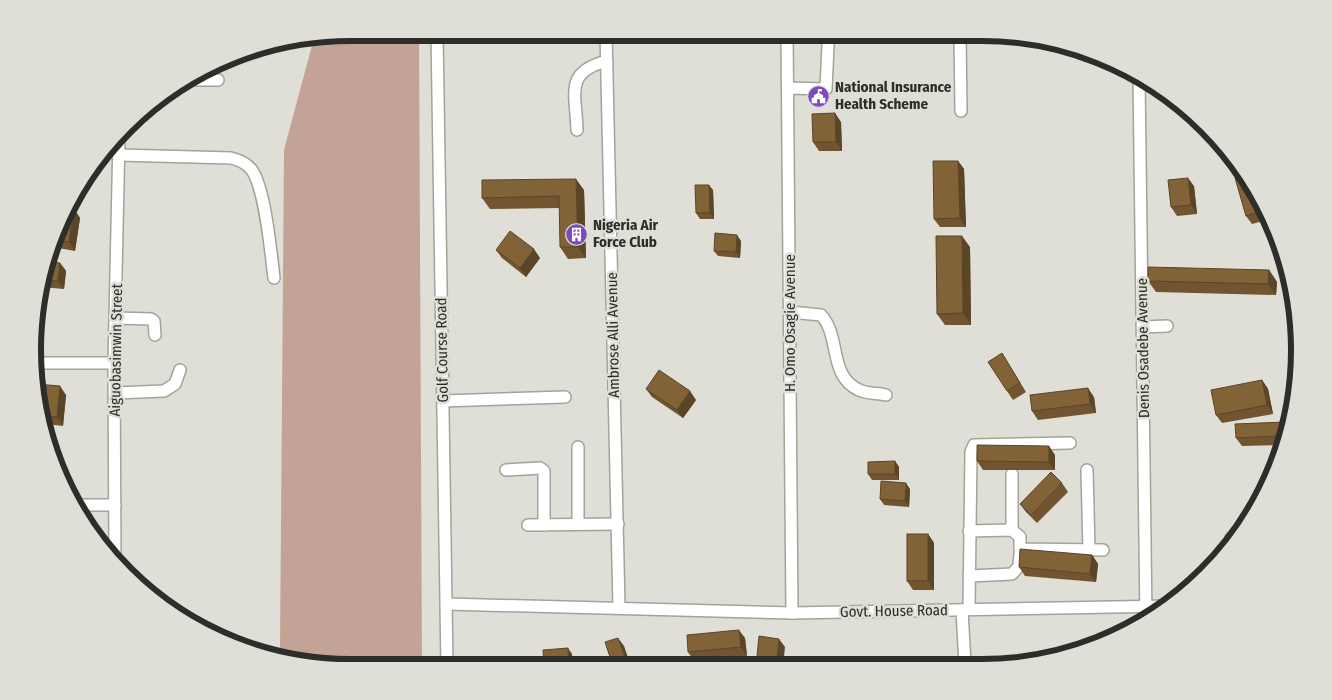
<svg xmlns="http://www.w3.org/2000/svg" width="1332" height="700" viewBox="0 0 1332 700" font-family="'Fira Sans Condensed',sans-serif">
<style>
.green{fill:#c4a397}
.lines{fill:none;stroke-linecap:round;stroke-linejoin:round}
.minor-casing{stroke:#a3a39b;stroke-width:14}
.minor{stroke:#fff;stroke-width:11}
.wall{fill:#705530}
.shaded-wall{fill:#5b4527}
.building{fill:#826338;stroke:#5b4527}
.labels{text-anchor:middle;dominant-baseline:central;stroke-width:5;stroke-linejoin:round;paint-order:stroke}
.poi-label{font-size:15px;font-weight:bold;fill:#2d2d29;stroke:#dfdfd7;text-anchor:start}
.street-label{font-size:15px;fill:#2d2d29;stroke:#dfdfd7}
.rim{fill:none;stroke:#2d2d29;stroke-width:6}
</style>
<rect width="100%" height="100%" fill="#dfdfd7"/>
<!-- green -->
<polygon class="green" points="350,33 419,33 422,667 330,667 281,654 280,647 284,150 314,38"/>
<g class="lines">
<defs>
<g id="minor">
<polyline points="437,33 447,666"/>
<polyline points="606,33 619,607"/>
<polyline points="787,33 792,613"/>
<polyline points="960,33 961,111"/>
<polyline points="1139,78 1146,619"/>
<polyline points="191,80 218,80"/>
<polyline points="788,88 826,89 828,45"/>
<path d="M 577,130 C 576,93 564,72 607,61"/>
<path d="M 119,155 L 231,158 C 239,160 246,163 251,169 C 265,186 271,254 274,278"/>
<path d="M 790,312 L 821,315 C 841,336 828,376 859,390 C 867,394 878,393 886,395"/>
<polyline points="116,318 151,319 154,321 155,335"/>
<polyline points="1143,327 1167,326"/>
<polyline points="34,363 114,363"/>
<polyline points="115,393 164,391 175,384 180,370"/>
<polyline points="443,401 565,397"/>
<polyline points="578,447 578,524"/>
<polyline points="506,470 540,468 544,471 544,525"/>
<polyline points="1087,470 1089,550"/>
<polyline points="1012,474 1012,530"/>
<polyline points="78,505 115,505"/>
<polyline points="528,525 618,524"/>
<polyline points="969,531 1012,530 1020,537 1020,549 1103,550"/>
<polyline points="1231,538 1232,542"/>
<polyline points="115,562 114,363 119,138"/>
<polyline points="969,576 1012,574 1019,566 1020,554"/>
<polyline points="447,604 792,613 1169,606"/>
<polyline points="969,609 971,452 974,445 1070,443"/>
<polyline points="962,610 965,665"/>
</g>
</defs>
<!-- minor casing -->
<use href="#minor" class="minor-casing"/>
<!-- minor -->
<use href="#minor" class="minor"/>
</g>
<!-- wall -->
<g class="wall">
<polygon points="841,122 842,151 819,151 813,142"/>
<polygon points="958,161 964,169 966,227 940,227 934,219"/>
<polygon points="1241,176 1267,220 1252,224 1246,216"/>
<polygon points="1194,186 1197,214 1177,216 1171,207"/>
<polygon points="584,190 586,258 568,259 560,247 560,208 490,209 482,198"/>
<polygon points="713,190 714,219 700,219 696,213"/>
<polygon points="70,209 74,209 80,218 75,251 53,247"/>
<polygon points="741,241 740,258 718,256 714,251"/>
<polygon points="970,247 971,325 945,325 937,314"/>
<polygon points="496,250 540,258 526,277 502,258"/>
<polygon points="60,263 66,271 64,289 41,287 43,268"/>
<polygon points="1269,270 1277,282 1276,295 1156,292 1148,281"/>
<polygon points="1002,353 1026,392 1013,400 1007,391"/>
<polygon points="1262,380 1268,389 1273,414 1222,423 1216,415"/>
<polygon points="36,384 66,395 63,426 46,424"/>
<polygon points="646,389 696,400 683,418 652,397"/>
<polygon points="1094,397 1096,413 1038,420 1032,411"/>
<polygon points="1285,422 1279,445 1242,446 1236,438"/>
<polygon points="1055,455 1055,470 983,470 977,461"/>
<polygon points="895,461 899,467 899,480 872,480 868,474"/>
<polygon points="1062,483 1068,492 1037,523 1026,512 1020,504"/>
<polygon points="910,489 909,507 884,505 880,499"/>
<polygon points="928,534 934,543 934,590 913,590 907,581"/>
<polygon points="1092,555 1098,564 1096,582 1025,576 1019,567"/>
<polygon points="745,638 747,656 694,661 688,652"/>
</g>
<!-- shaded-wall -->
<g class="shaded-wall">
<polygon points="835,113 841,122 842,151 836,142"/>
<polygon points="958,161 964,169 966,227 960,218"/>
<polygon points="1188,178 1194,186 1197,214 1191,205"/>
<polygon points="576,179 584,190 586,258 578,247"/>
<polygon points="709,185 713,190 714,219 710,213"/>
<polygon points="74,209 80,218 75,251 69,242"/>
<polygon points="737,235 741,241 740,258 736,252"/>
<polygon points="962,236 970,247 971,325 963,313"/>
<polygon points="534,249 540,258 526,277 520,268"/>
<polygon points="60,263 66,271 64,289 58,281"/>
<polygon points="1269,270 1277,282 1276,295 1268,284"/>
<polygon points="1262,380 1268,389 1273,414 1267,405"/>
<polygon points="60,386 66,395 63,426 57,417"/>
<polygon points="1088,388 1094,397 1096,413 1090,404"/>
<polygon points="690,391 696,400 683,418 677,410"/>
<polygon points="1049,446 1055,455 1055,470 1049,462"/>
<polygon points="895,461 899,467 899,480 895,474"/>
<polygon points="906,483 910,489 909,507 905,501"/>
<polygon points="928,534 934,543 934,590 928,581"/>
<polygon points="1092,555 1098,564 1096,582 1090,574"/>
<polygon points="739,630 745,638 747,656 741,647"/>
<polygon points="618,638 624,646 631,666 628,666"/>
<polygon points="779,639 785,647 783,665 776,665"/>
<polygon points="568,648 572,654 573,666 569,666"/>
</g>
<!-- building -->
<g class="building">
<polygon points="835,113 836,142 813,142 812,114"/>
<polygon points="933,161 958,161 960,218 934,219"/>
<polygon points="1241,176 1261,211 1246,216 1235,178"/>
<polygon points="1188,178 1191,205 1171,207 1168,180"/>
<polygon points="576,179 578,247 560,247 559,196 482,198 482,180"/>
<polygon points="695,185 709,185 710,213 696,213"/>
<polygon points="70,209 74,209 69,242 56,240"/>
<polygon points="510,231 534,249 520,268 496,250"/>
<polygon points="715,233 737,235 736,252 714,251"/>
<polygon points="936,236 962,236 963,313 937,314"/>
<polygon points="46,261 60,263 58,281 42,279 43,268"/>
<polygon points="1148,267 1269,270 1268,284 1148,281"/>
<polygon points="1002,353 1020,383 1007,391 988,362"/>
<polygon points="659,370 690,391 677,410 646,389"/>
<polygon points="1262,380 1267,405 1216,415 1211,390"/>
<polygon points="36,384 60,386 57,417 44,416"/>
<polygon points="1088,388 1090,404 1032,411 1030,395"/>
<polygon points="1285,422 1281,436 1236,438 1235,424"/>
<polygon points="977,445 1049,446 1049,462 977,461"/>
<polygon points="895,461 895,474 868,474 868,462"/>
<polygon points="1051,472 1062,483 1031,515 1020,504"/>
<polygon points="881,481 906,483 905,501 880,499"/>
<rect x="907" y="534" width="21" height="47"/>
<polygon points="1020,549 1092,555 1090,574 1019,567"/>
<polygon points="739,630 741,647 688,652 687,635"/>
<polygon points="759,636 779,639 776,665 756,666"/>
<polygon points="618,638 628,666 613,666 605,642"/>
<polygon points="568,648 569,666 544,666 543,650"/>
<polygon points="720,662 720,666 687,666"/>
</g>
<!-- icons -->
<defs>
<symbol id="civic-disc" viewBox="-11 -11 22 22"><circle r="9.5" fill="#7e48c0" stroke="#dfdfd7"/><path d="M-.6-6.5H3V-4.5H.6V-3L4-1V1h2V6H-6V1h2V-1L-.6-3ZM-1.2 2.5V6h2.4V2.5Z" fill="#fff"/></symbol>
<symbol id="building-disc" viewBox="-11 -11 22 22"><circle r="9.5" fill="#7e48c0" stroke="#dfdfd7"/><path d="M-4-6H4V6H1V3H-1V6H-4ZM-2.5-4.3h1.7v1.8h-1.7ZM.8-4.3h1.7v1.8H.8ZM-2.5-1h1.7V.8h-1.7ZM.8-1h1.7V.8H.8Z" fill="#fff"/></symbol>
</defs>
<g fill-rule="evenodd">
<use href="#civic-disc" x="806" y="84" width="25" height="25"/>
<use href="#building-disc" x="564" y="222" width="25" height="25"/>
</g>
<g class="labels">
<!-- poi labels -->
<g class="poi-label">
<text x="835" y="87">National Insurance<tspan x="835" dy="17">Health Scheme</tspan></text>
<text x="593" y="225">Nigeria Air<tspan x="593" dy="17">Force Club</tspan></text>
</g>
<!-- street labels -->
<g class="street-label">
<text transform="translate(790 323) rotate(-90)">H. Omo Osagie Avenue</text>
<text transform="translate(613 335) rotate(-91)">Ambrose Alli Avenue</text>
<text transform="translate(1143 348) rotate(-91)">Denis Osadebe Avenue</text>
<text transform="translate(116 350) rotate(-89)">Aiguobasimwin Street</text>
<text transform="translate(442 350) rotate(-91)">Golf Course Road</text>
<text transform="translate(894 611) rotate(-1)">Govt. House Road</text>
</g>
</g>
<!-- crop -->
<path d="M0 0H1332V700H0ZM350 41H982A309 309 0 0 1 1291 350V350A309 309 0 0 1 982 659H350A309 309 0 0 1 41 350V350A309 309 0 0 1 350 41Z" fill="#dfdfd7" fill-rule="evenodd"/>
<path class="rim" d="M350 41H982A309 309 0 0 1 1291 350V350A309 309 0 0 1 982 659H350A309 309 0 0 1 41 350V350A309 309 0 0 1 350 41Z"/>
</svg>
